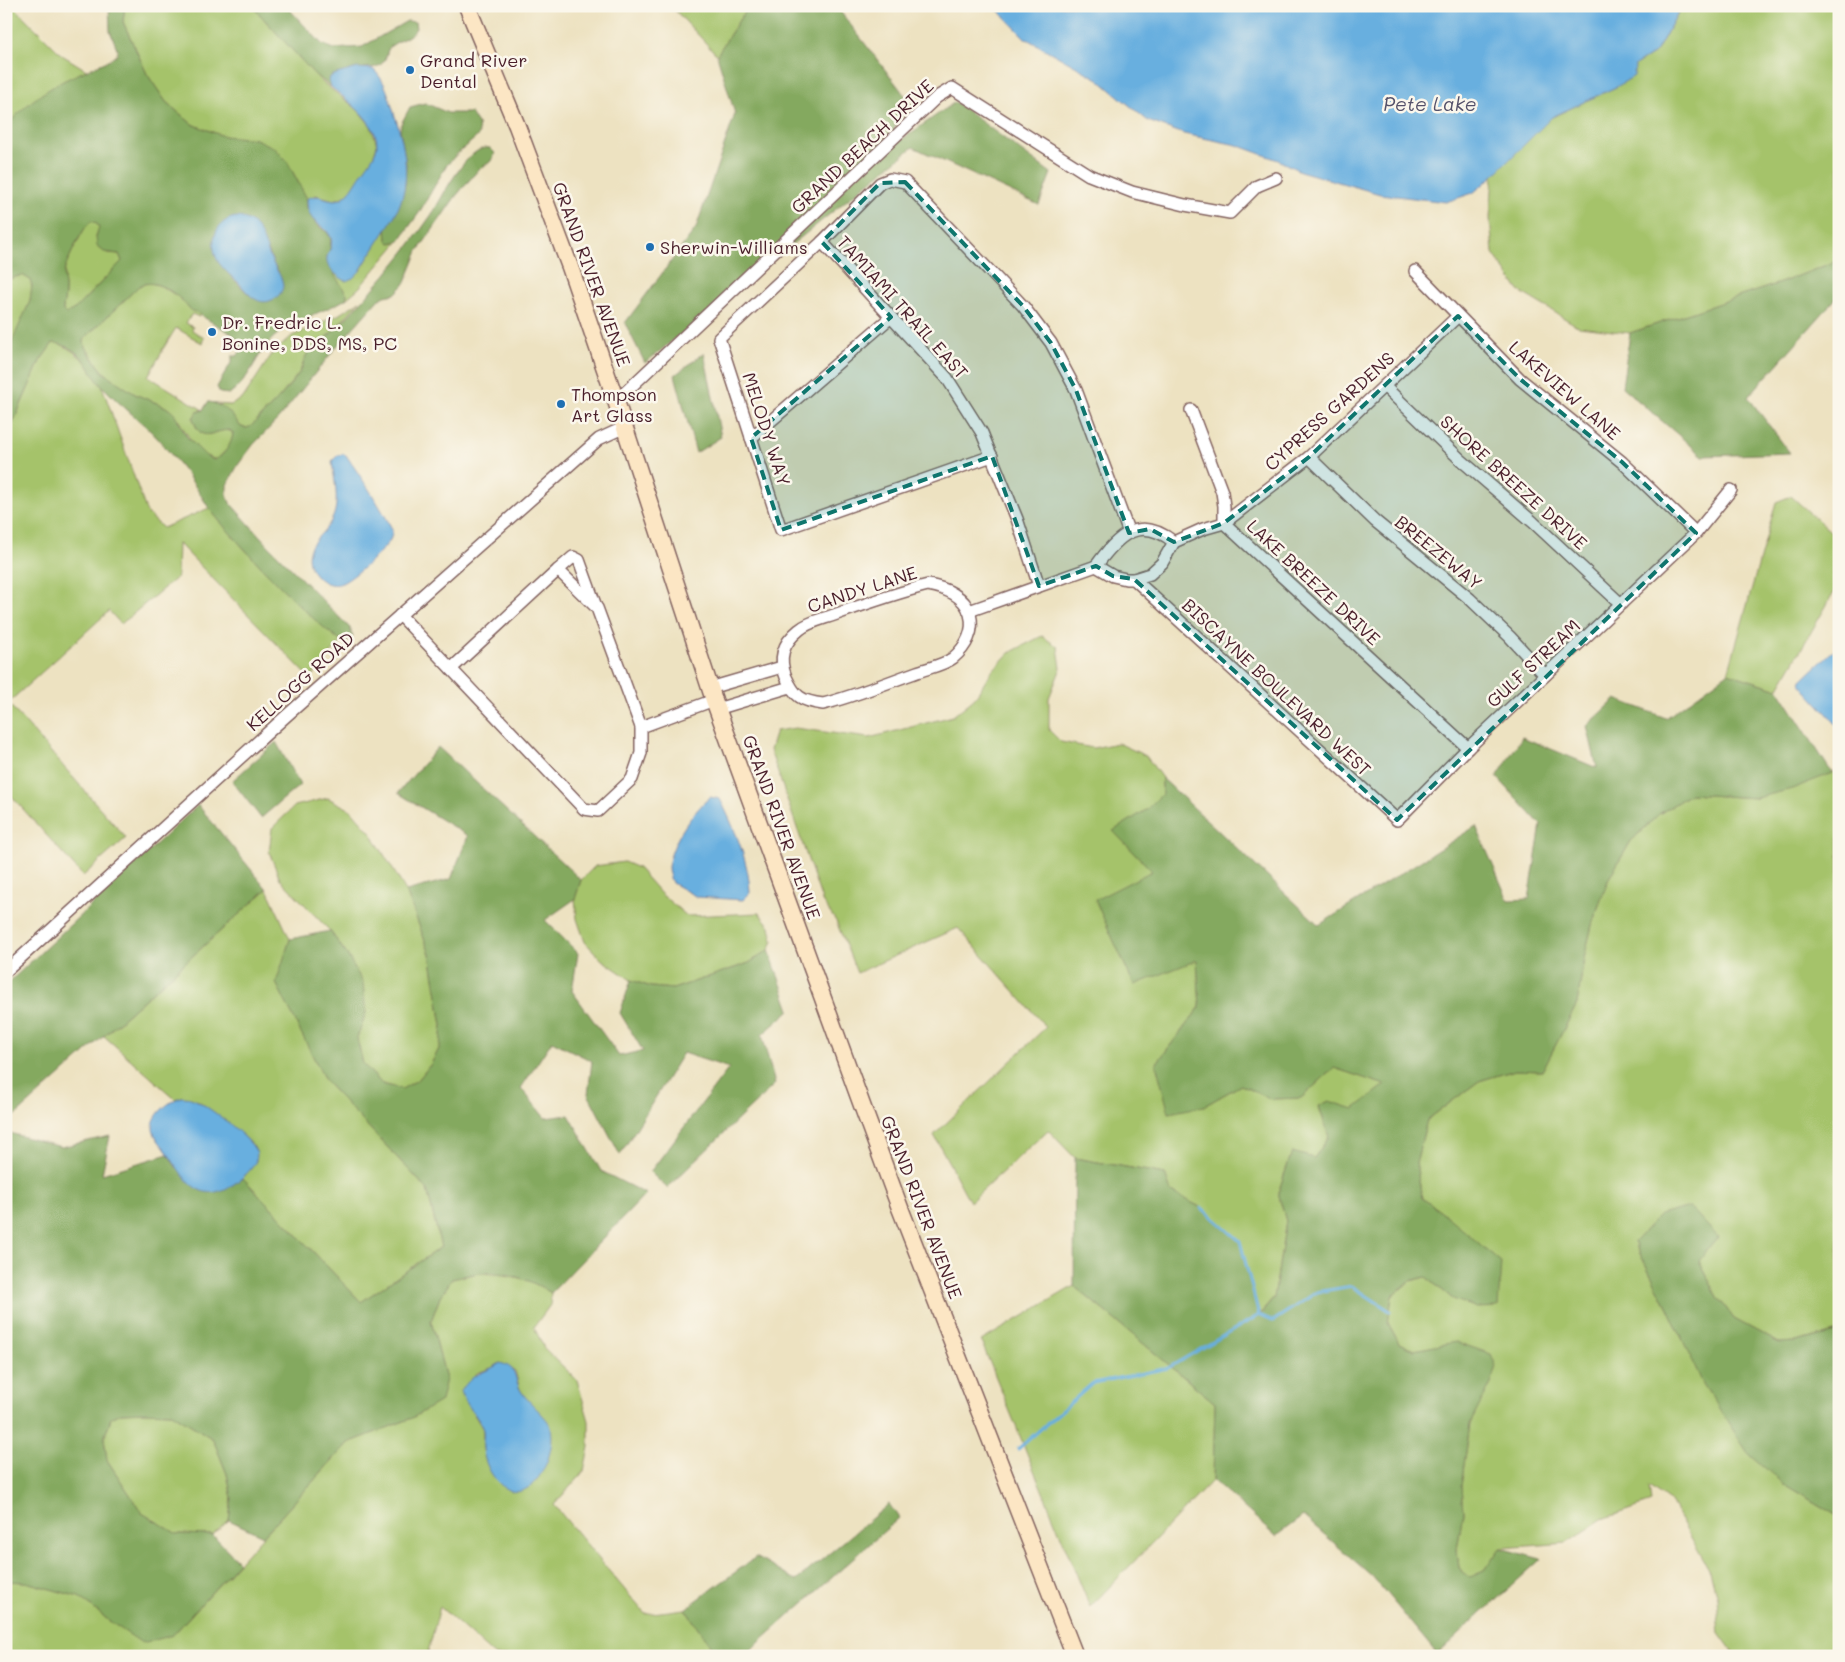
<svg xmlns="http://www.w3.org/2000/svg" width="1845" height="1662" viewBox="0 0 1845 1662" font-family="Mali,sans-serif">
<style>
.green{fill:#a5c36b;stroke:#78714b;fill-rule:evenodd}
.forest{fill:#84a95f;stroke:#676445;fill-rule:evenodd}
.water{fill:#68afdf;stroke:#596785}
.lines{fill:none;stroke-linecap:round;stroke-linejoin:round}
.stream{stroke:#68afdf;stroke-width:3}
.minor-casing{stroke:#836360;stroke-width:14}
.secondary-casing{stroke:#836360;stroke-width:19}
.minor{stroke:#fff;stroke-width:11}
.secondary{stroke:#fce6c4;stroke-width:16}
.marked{fill:#0f766e;fill-opacity:0.2;stroke:#0f766e;stroke-width:4;stroke-dasharray:10 6;stroke-linejoin:round}
.poi-dot{fill:#1f6fb2;stroke:#fbf7ec;stroke-width:2}
.labels{text-anchor:middle;dominant-baseline:central;stroke-width:5;stroke-linejoin:round;paint-order:stroke}
.poi-label{font-size:18px;fill:#4a1f2b;stroke:#fbf7ec;text-anchor:start}
.street-label{font-size:18px;fill:#4a1f2b;stroke:#fbf7ec}
.water-label{font-size:19px;font-style:italic;fill:#54516a;stroke:#fbf7ec}
</style>
<rect width="100%" height="100%" fill="#fbf7ec"/>
<filter id="ink" filterUnits="userSpaceOnUse"><feTurbulence type="fractalNoise" baseFrequency=".02" numOctaves="2"/><feDisplacementMap in="SourceGraphic" scale="10" xChannelSelector="R" yChannelSelector="G"/><feConvolveMatrix kernelMatrix="1 2 1 2 8 2 1 2 1" color-interpolation-filters="sRGB"/></filter>
<filter id="wash" filterUnits="userSpaceOnUse"><feTurbulence type="fractalNoise" baseFrequency=".0096" numOctaves="4" result="noise"/><feDisplacementMap in="SourceGraphic" scale="20" xChannelSelector="R" yChannelSelector="G"/><feGaussianBlur stdDeviation="1.12" result="paint"/><feColorMatrix in="noise" values="0 0 0 0 0 0 0 0 0 0 0 0 0 0 0 0 0 1.4 0 .05"/><feComposite in="paint" operator="in"/></filter>
<g filter="url(#wash)">
<rect width="100%" height="100%" fill="#ede2c1"/>
<!-- green -->
<g class="green">
<polygon points="6,6 13,6 62,55 88,71 64,81 6,127"/>
<polygon points="125,6 252,6 322,82 357,109 371,126 374,135 377,145 373,158 353,188 345,196 334,200 316,195 307,199 288,163 256,139 223,136 192,124 166,102 147,74 123,22"/>
<polygon points="671,6 748,6 717,55"/>
<polygon points="1680,6 1839,6 1839,260 1783,282 1630,333 1579,327 1519,291 1493,253 1490,218 1493,176 1552,117 1618,86 1635,65 1656,52 1680,9"/>
<path d="M 92,221 L 96,223 L 99,227 L 96,237 L 107,253 L 119,254 L 122,261 L 76,308 L 66,314 L 63,311 C 63,304 65,299 65,292 C 66,285 63,278 64,272 C 67,258 81,236 88,222 Z"/>
<polygon points="386,228 387,240 390,243 399,241 359,288 346,299 347,294 336,280 333,271 341,278 360,271"/>
<path d="M 22,275 C 24,276 28,278 29,279 C 40,292 13,341 6,355 L 6,280 Z"/>
<path d="M 151,283 L 161,286 L 188,303 L 190,308 L 200,313 L 199,317 L 192,314 L 186,323 L 193,327 L 192,330 L 204,338 L 202,343 L 176,328 L 163,349 L 162,349 L 162,352 L 148,376 L 203,410 L 200,410 L 193,418 C 202,450 217,424 232,432 C 235,443 225,452 217,459 C 195,459 185,426 173,413 C 164,403 147,401 135,394 C 125,388 112,380 104,372 C 97,365 92,354 85,347 L 84,342 L 85,338 L 139,286 L 143,284 Z"/>
<path d="M 360,301 L 330,334 L 310,349 L 307,354 L 299,373 L 279,398 L 250,427 L 246,428 L 241,427 C 232,416 230,410 216,404 L 231,405 L 243,398 L 272,354 L 292,336 L 338,315 Z"/>
<polygon points="53,343 59,343 74,352 86,362 102,386 147,513 163,528 209,508 238,542 278,584 341,642 310,678 178,543 177,577 121,624 109,611 8,703 126,838 83,876 6,790 6,439 40,361"/>
<polygon points="1791,496 1839,539 1839,584 1778,689 1728,673 1776,502"/>
<polygon points="1042,636 1058,647 1061,668 1049,698 1049,730 1061,742 1093,748 1118,743 1146,756 1162,778 1162,794 1146,810 1114,831 1152,871 1197,959 1200,1007 1156,1064 1204,1106 1241,1085 1271,1099 1301,1098 1334,1068 1386,1085 1354,1110 1329,1101 1319,1107 1329,1137 1314,1158 1292,1153 1278,1193 1286,1221 1274,1298 1259,1315 1240,1241 1202,1208 1171,1192 1165,1174 1075,1158 1048,1130 970,1202 934,1135 1046,1027 958,928 857,973 836,921 823,903 770,750 776,731 795,728 869,738 953,716 974,699 992,671 1009,653"/>
<polygon points="1839,769 1839,1331 1796,1342 1779,1343 1734,1319 1718,1297 1699,1261 1634,1242 1667,1306 1782,1483 1839,1517 1839,1656 1736,1656 1720,1634 1717,1598 1710,1571 1671,1502 1649,1486 1651,1502 1603,1519 1567,1543 1501,1548 1484,1571 1470,1578 1459,1569 1457,1549 1463,1513 1461,1486 1470,1424 1476,1411 1432,1347 1414,1350 1399,1343 1388,1323 1392,1296 1410,1281 1426,1277 1453,1299 1449,1218 1422,1198 1416,1163 1427,1120 1479,1081 1515,1070 1542,1071 1577,1004 1584,958 1593,921 1609,878 1631,841 1659,814 1690,794 1756,798 1832,773"/>
<polygon points="328,798 351,810 371,833 406,891 430,954 442,1025 440,1047 431,1064 419,1079 402,1089 382,1084 363,1064 357,1038 366,1013 348,956 330,931 280,879 269,852 272,828 295,806"/>
<polygon points="624,862 638,868 661,894 687,916 759,913 770,926 773,941 769,950 749,963 673,989 651,987 631,980 602,960 585,942 577,919 575,899 581,880 595,866"/>
<polygon points="267,889 290,939 277,984 326,1082 427,1189 441,1247 361,1302 243,1178 256,1161 254,1147 247,1139 199,1101 181,1097 175,1099 104,1036"/>
<path d="M 479,1273 C 509,1275 526,1276 551,1293 L 550,1305 L 534,1327 L 544,1348 L 577,1380 L 589,1421 L 589,1447 L 584,1471 L 554,1505 L 645,1614 L 685,1609 L 718,1656 L 495,1656 L 440,1607 L 427,1656 L 6,1656 L 6,1581 L 26,1582 L 79,1597 L 112,1623 L 173,1635 L 348,1443 L 412,1418 L 446,1379 L 431,1321 L 440,1297 L 452,1279 ZM 500,1363 L 515,1371 L 520,1390 L 531,1405 L 483,1450 L 483,1429 L 464,1398 L 477,1373 L 494,1367 Z"/>
<polygon points="1074,1286 1215,1403 1213,1480 1090,1607 981,1341"/>
<polygon points="144,1412 172,1413 213,1439 227,1474 232,1498 229,1520 213,1535 177,1534 142,1513 107,1460 104,1438 111,1418 121,1413"/>
</g>
<!-- forest -->
<g class="forest">
<path d="M 109,6 L 125,6 L 123,22 L 147,74 L 166,102 L 192,124 L 223,136 L 256,139 L 275,148 L 288,163 L 307,199 L 307,208 L 316,224 L 328,233 L 331,239 L 330,251 L 327,256 C 331,271 338,281 347,294 L 346,299 C 323,313 294,319 274,337 C 256,353 250,382 229,394 L 220,393 L 217,387 L 232,361 L 232,356 L 237,356 C 242,351 242,345 239,339 L 235,338 L 232,334 L 200,315 C 197,311 194,313 190,309 C 180,297 157,276 139,286 L 85,338 L 84,342 L 85,347 L 104,373 L 135,394 L 166,407 L 174,413 L 187,437 L 206,456 L 214,460 C 224,456 232,444 233,433 L 230,430 C 212,430 201,446 193,418 L 197,412 L 203,410 L 208,402 L 210,402 C 229,408 229,412 241,427 L 246,428 L 250,427 C 268,410 285,393 299,373 C 304,366 304,356 310,350 C 317,343 325,339 331,333 C 367,298 404,255 432,214 C 442,198 468,143 490,148 L 495,153 L 492,161 L 479,169 L 456,196 L 418,251 L 404,285 L 395,294 L 385,296 L 377,301 L 338,345 L 279,418 L 253,445 L 238,465 L 227,485 L 227,495 L 230,503 L 268,545 L 350,628 L 353,637 L 346,642 C 327,640 224,529 209,508 C 199,493 191,478 179,464 C 168,451 157,436 144,425 C 130,412 115,400 102,386 C 96,380 92,372 87,364 C 81,354 65,343 53,343 L 40,361 L 6,439 L 6,355 L 30,301 L 32,285 L 29,279 L 22,275 L 6,280 L 6,127 C 22,107 41,93 63,81 C 81,72 99,66 116,56 L 118,51 L 110,31 ZM 92,221 L 96,223 L 99,227 L 96,237 L 97,246 L 104,252 L 119,254 L 122,261 L 76,308 L 66,314 L 63,311 C 63,304 65,299 65,292 C 66,285 63,278 64,272 C 66,263 84,224 92,221 ZM 214,242 L 268,250 L 274,265 L 279,272 L 249,295 C 235,279 214,265 214,242 Z"/>
<path d="M 252,6 L 286,6 L 322,44 L 334,49 L 362,47 L 407,21 L 415,22 L 416,28 C 411,38 400,39 391,46 C 385,51 388,60 380,65 C 374,69 371,67 365,68 C 355,70 339,79 329,84 L 331,87 L 315,75 Z"/>
<polygon points="748,6 836,6 913,106 894,128 901,140 955,102 1051,173 1039,205 913,147 645,363 625,323 696,228 735,114 717,55"/>
<polygon points="425,103 448,113 471,113 478,124 479,135 456,155 446,166 419,213 399,241 390,243 387,240 386,228 396,213 405,185 406,164 400,130 401,124 410,107"/>
<polygon points="1839,260 1839,295 1748,397 1790,453 1703,456 1622,387 1630,333 1783,282"/>
<polygon points="704,353 721,437 696,453 675,375"/>
<polygon points="1728,673 1778,689 1832,773 1792,789 1756,798 1690,794 1659,814 1631,841 1609,878 1593,921 1584,958 1577,1004 1542,1071 1515,1070 1479,1081 1427,1120 1416,1163 1422,1198 1449,1218 1501,1262 1498,1307 1477,1308 1453,1299 1426,1277 1410,1281 1392,1296 1388,1323 1399,1343 1414,1350 1456,1342 1491,1354 1496,1366 1491,1383 1470,1424 1461,1486 1463,1513 1457,1549 1459,1569 1470,1577 1484,1571 1500,1548 1541,1559 1437,1654 1372,1576 1303,1516 1276,1536 1213,1480 1215,1403 1074,1286 1075,1158 1165,1174 1171,1192 1202,1208 1240,1241 1260,1315 1274,1298 1286,1221 1278,1193 1292,1152 1314,1158 1329,1137 1319,1106 1329,1101 1354,1109 1385,1085 1334,1068 1301,1098 1271,1099 1241,1085 1204,1106 1169,1113 1156,1064 1200,1007 1197,960 1134,985 1095,900 1152,871 1113,831 1146,810 1162,794 1162,778 1319,925 1476,826 1508,900 1529,899 1541,825 1497,777 1522,737 1597,768 1587,726 1616,699 1666,718"/>
<polygon points="276,742 300,785 261,818 232,781"/>
<path d="M 438,747 L 581,880 L 575,899 L 545,920 L 578,953 L 572,991 L 619,1056 L 643,1051 L 620,1013 L 631,980 L 651,987 L 673,989 L 749,963 L 769,950 L 790,1010 L 762,1035 L 775,1084 L 667,1188 L 650,1172 L 729,1068 L 683,1053 L 620,1155 L 588,1094 L 592,1061 L 552,1041 L 521,1088 L 545,1118 L 569,1115 L 601,1171 L 646,1194 L 551,1293 C 530,1279 505,1271 480,1273 C 471,1274 461,1277 452,1279 L 440,1297 L 431,1321 L 446,1379 L 441,1401 L 412,1418 L 348,1443 L 263,1536 L 229,1520 L 232,1498 L 227,1474 L 213,1439 L 172,1413 L 144,1412 L 121,1413 L 111,1418 L 104,1438 L 107,1460 L 142,1513 L 177,1534 L 213,1535 L 239,1562 L 173,1635 L 142,1643 L 112,1623 L 79,1597 L 26,1582 L 6,1581 L 6,1132 L 61,1147 L 110,1136 L 102,1174 L 168,1154 L 176,1167 L 230,1186 L 243,1178 L 361,1302 L 441,1247 L 427,1189 L 326,1082 L 276,983 L 290,939 L 330,931 L 348,956 L 363,983 L 366,1013 L 357,1038 L 363,1064 L 382,1084 L 402,1089 L 419,1079 L 431,1064 L 440,1047 L 442,1025 L 430,954 L 406,891 L 451,879 L 468,836 L 398,793 Z"/>
<polygon points="198,805 267,889 6,1124 6,985"/>
<polygon points="1690,1207 1718,1237 1699,1261 1718,1297 1734,1319 1779,1343 1796,1342 1839,1331 1839,1517 1782,1483 1748,1453 1703,1384 1667,1306 1634,1242 1660,1215"/>
<polygon points="889,1504 899,1518 744,1656 718,1656 685,1609 756,1557 796,1581"/>
</g>
<!-- water -->
<g class="water">
<polygon points="994,6 1680,6 1680,9 1656,52 1635,65 1634,76 1618,86 1552,117 1493,176 1473,193 1446,202 1380,194 1300,171 1278,160 1237,145 1184,134 1148,121 1098,79 1025,38"/>
<path d="M 358,68 L 373,69 C 386,81 389,97 394,113 C 405,146 413,182 395,215 C 384,234 371,252 360,271 L 353,278 L 346,281 C 338,277 325,267 327,257 C 329,250 333,246 331,238 C 325,222 307,227 307,199 C 319,191 328,203 340,199 C 350,195 356,182 362,173 C 367,165 373,159 376,150 C 383,126 347,100 331,87 L 329,81 L 330,77 L 333,75 Z"/>
<path d="M 236,217 C 261,218 263,243 272,261 C 276,270 282,276 283,286 C 282,293 278,297 272,300 C 257,307 247,292 238,282 C 231,276 224,270 219,263 C 208,246 214,220 236,217 Z"/>
<path d="M 343,454 L 346,455 C 362,479 379,503 392,529 C 392,533 392,536 390,540 C 382,552 355,577 342,583 C 327,589 313,576 309,563 C 304,544 323,536 331,521 C 341,504 334,480 332,461 L 338,455 Z"/>
<polygon points="1839,645 1839,727 1801,685 1802,680"/>
<path d="M 710,797 L 720,799 C 734,827 749,861 750,893 L 743,900 L 697,897 L 672,883 C 670,878 668,872 668,867 C 672,841 691,814 710,797 Z"/>
<path d="M 181,1097 C 188,1097 193,1098 199,1102 C 211,1109 257,1142 257,1155 C 257,1165 245,1176 237,1182 C 200,1208 186,1181 167,1152 C 162,1144 152,1136 153,1126 C 154,1113 170,1101 181,1097 Z"/>
<path d="M 500,1363 C 519,1368 513,1377 521,1391 C 527,1401 547,1417 550,1425 C 560,1454 528,1514 499,1483 C 490,1474 484,1461 483,1449 C 482,1442 485,1433 482,1427 C 477,1414 465,1405 461,1391 C 475,1370 483,1375 500,1363 Z"/>
</g>
<g class="lines">
<!-- stream -->
<g class="stream">
<polyline points="1202,1208 1240,1241 1259,1315"/>
<polyline points="1018,1449 1093,1383 1168,1368 1259,1315 1273,1321 1317,1292 1352,1286 1390,1311"/>
</g>
</g>
</g>
<g filter="url(#ink)">
<g class="lines">
<defs>
<g id="minor">
<polyline points="822,242 947,378 982,433 1017,519 1039,586"/>
<polyline points="1415,271 1520,379 1622,462 1696,533"/>
<polyline points="1384,386 1461,460 1533,522 1621,604"/>
<polyline points="616,401 937,97 952,88 1089,175 1132,192 1185,205 1230,213 1257,186 1276,178"/>
<polyline points="1191,410 1222,492 1224,506 1224,523 1468,748"/>
<polyline points="751,438 891,317"/>
<polyline points="992,456 781,530 719,338 822,242 880,183 890,179 905,182 1023,306 1051,343 1076,390 1129,533"/>
<polyline points="1309,457 1375,521 1470,599 1510,637 1545,675"/>
<polyline points="1096,566 1113,576 1126,579 1134,579 1150,574 1162,563 1174,542 1203,529 1224,523 1309,457 1458,316"/>
<path d="M 1096,566 C 1118,536 1139,514 1174,542"/>
<polyline points="558,570 573,557 579,560 595,604"/>
<polyline points="1134,579 1397,820 1468,748 1696,533 1731,490"/>
<path d="M 928,585 C 945,588 965,596 970,614 C 975,631 966,647 953,658 C 944,665 928,668 917,672 C 886,683 855,696 823,704 C 801,701 795,697 786,677 C 778,658 783,643 799,630 C 808,622 823,619 834,615 C 865,604 896,593 928,585 Z"/>
<polyline points="969,611 1096,566"/>
<polyline points="400,615 584,809 598,811 632,779 641,753 641,727 597,608 558,570 451,669"/>
<polyline points="710,688 782,667"/>
<polyline points="717,709 790,687"/>
<polyline points="641,727 714,700"/>
<polyline points="6,971 285,717 599,439 625,427"/>
</g>
<polyline id="secondary" points="467,6 517,126 570,267 616,401 714,700 863,1108 900,1208 1075,1656"/>
</defs>
<!-- minor casing -->
<use href="#minor" class="minor-casing"/>
<!-- secondary casing -->
<use href="#secondary" class="secondary-casing"/>
<!-- minor -->
<use href="#minor" class="minor"/>
<!-- secondary -->
<use href="#secondary" class="secondary"/>
</g>
</g>
<!-- marked area -->
<path class="marked" d="M 905,182 L 1023,306 L 1051,343 L 1076,390 L 1129,533 L 1150,529 L 1174,542 L 1224,523 L 1309,457 L 1458,316 L 1520,379 L 1622,462 L 1696,533 L 1397,820 L 1134,579 L 1113,576 L 1096,566 L 1039,586 L 992,456 L 781,530 L 751,438 L 891,317 L 822,242 L 880,183 Z"/>
<!-- markers -->
<g class="poi-dot">
<circle cx="410" cy="70" r="5"/>
<circle cx="650" cy="247" r="5"/>
<circle cx="212" cy="332" r="5"/>
<circle cx="561" cy="404" r="5"/>
</g>
<g class="labels">
<!-- poi labels -->
<g class="poi-label">
<text x="420" y="60">Grand River<tspan x="420" dy="21">Dental</tspan></text>
<text x="660" y="247">Sherwin-Williams</text>
<text x="222" y="322">Dr. Fredric L.<tspan x="222" dy="21">Bonine, DDS, MS, PC</tspan></text>
<text x="571" y="394">Thompson<tspan x="571" dy="21">Art Glass</tspan></text>
</g>
<!-- street labels -->
<g class="street-label">
<text transform="translate(862 146) rotate(-43)">GRAND BEACH DRIVE</text>
<text transform="translate(592 274) rotate(70)">GRAND RIVER AVENUE</text>
<text transform="translate(903 307) rotate(48)">TAMIAMI TRAIL EAST</text>
<text transform="translate(1565 390) rotate(41)">LAKEVIEW LANE</text>
<text transform="translate(1329 411) rotate(-42)">CYPRESS GARDENS</text>
<text transform="translate(767 429) rotate(72)">MELODY WAY</text>
<text transform="translate(1514 482) rotate(42)">SHORE BREEZE DRIVE</text>
<text transform="translate(1439 552) rotate(39)">BREEZEWAY</text>
<text transform="translate(1314 582) rotate(43)">LAKE BREEZE DRIVE</text>
<text transform="translate(862 589) rotate(-18)">CANDY LANE</text>
<text transform="translate(1533 663) rotate(-43)">GULF STREAM</text>
<text transform="translate(300 681) rotate(-42)">KELLOGG ROAD</text>
<text transform="translate(1277 687) rotate(43)">BISCAYNE BOULEVARD WEST</text>
<text transform="translate(782 827) rotate(70)">GRAND RIVER AVENUE</text>
<text transform="translate(922 1207) rotate(69)">GRAND RIVER AVENUE</text>
</g>
<!-- water labels -->
<g class="water-label">
<text x="1430" y="103">Pete Lake</text>
</g>
</g>
<!-- margin -->
<rect width="1845" height="1662" fill="none" stroke="#fbf7ec" stroke-width="25"/>
</svg>
